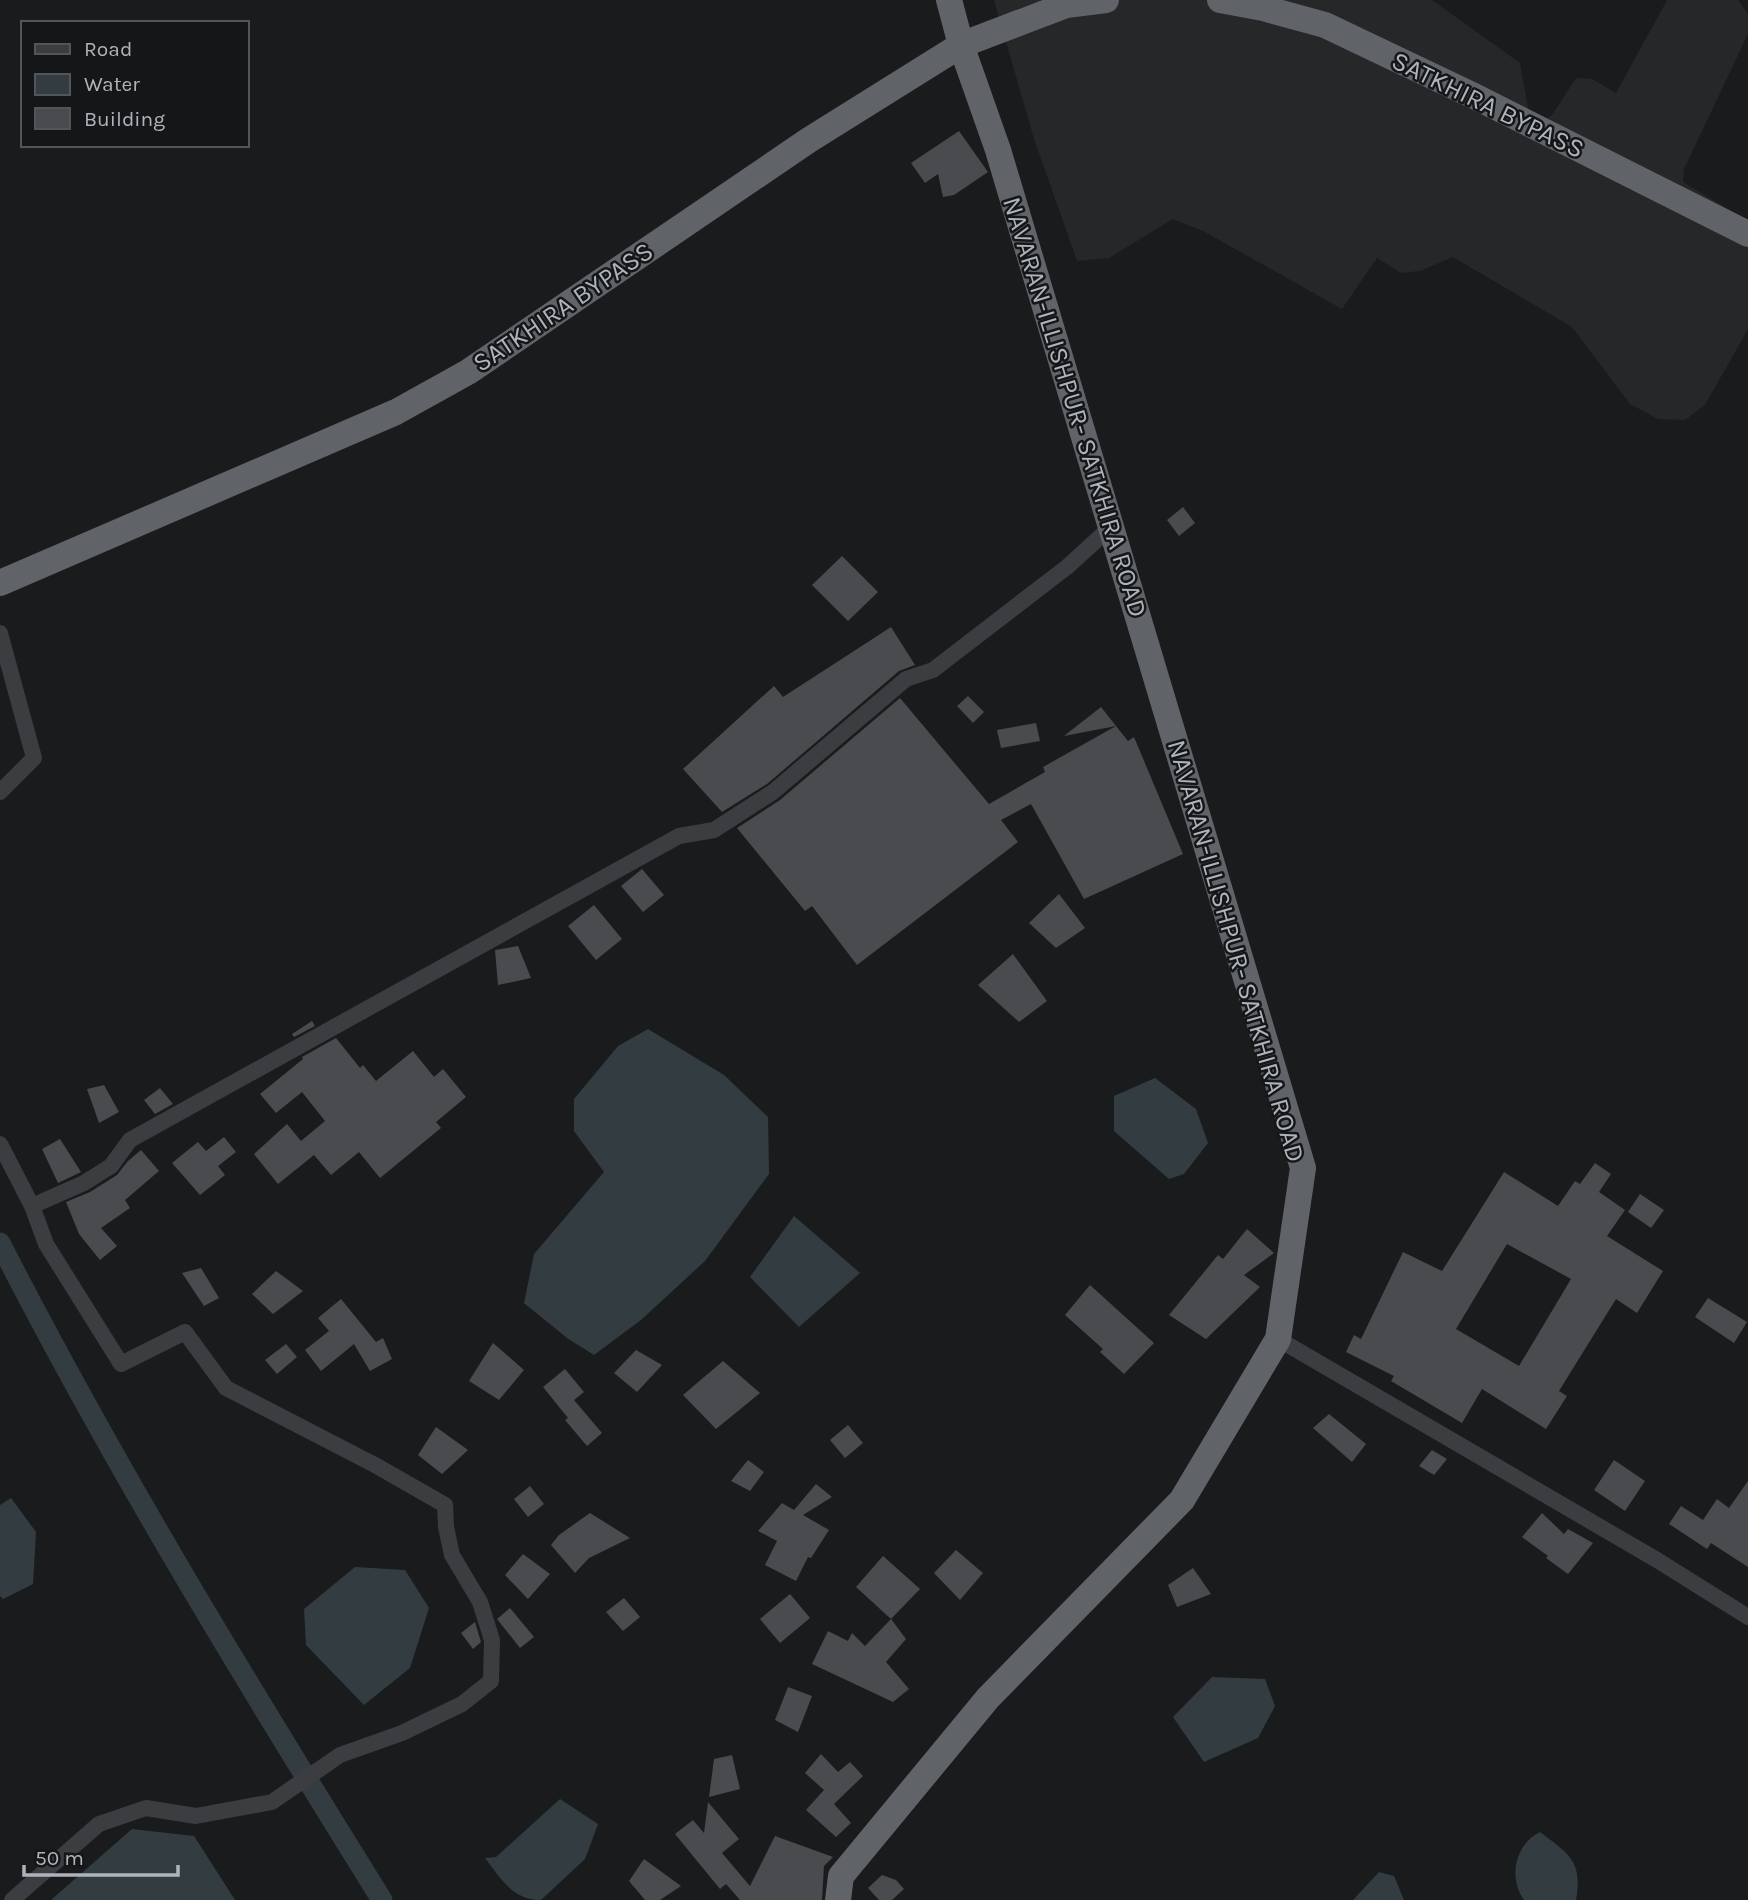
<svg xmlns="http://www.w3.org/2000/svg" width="1748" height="1900" viewBox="0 0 1748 1900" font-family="Karla,sans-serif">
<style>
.built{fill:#262729}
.water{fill:#333d41}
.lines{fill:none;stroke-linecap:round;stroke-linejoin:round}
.canal{stroke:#333d41;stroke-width:21}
.building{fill:#494b4f;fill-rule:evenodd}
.minor{stroke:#3c3d41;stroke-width:16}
.trunk{stroke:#606469;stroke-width:26}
.labels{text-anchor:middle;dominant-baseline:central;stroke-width:5;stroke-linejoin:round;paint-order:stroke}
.street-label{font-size:26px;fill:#aeb4bb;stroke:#151617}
</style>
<rect width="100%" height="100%" fill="#1a1b1c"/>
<!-- built -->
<polygon class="built" points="994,0 1432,0 1520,63 1530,118 1543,121 1552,115 1576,78 1592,79 1616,93 1667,0 1738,0 1748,14 1748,34 1684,169 1683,182 1733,212 1748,225 1748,329 1705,405 1685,420 1658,419 1630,404 1572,327 1453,257 1420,271 1401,273 1377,258 1342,309 1205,232 1173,219 1109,258 1077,261 1034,139"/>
<!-- water -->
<g class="water">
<polygon points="648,1029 724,1075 768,1117 769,1174 705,1261 641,1320 594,1355 567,1338 524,1303 534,1254 604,1172 574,1131 574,1099 618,1046"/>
<polygon points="1155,1078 1196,1109 1208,1143 1184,1174 1169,1179 1114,1131 1114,1096"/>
<polygon points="794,1216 860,1273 799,1327 750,1277"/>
<polygon points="11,1498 36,1532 33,1584 3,1599 0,1596 0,1505"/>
<polygon points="355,1567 405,1570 429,1608 410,1668 364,1705 306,1645 304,1609"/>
<polygon points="1212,1677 1265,1679 1275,1706 1258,1738 1204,1762 1173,1717"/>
<path d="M 560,1799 L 598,1824 L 585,1859 L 541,1900 C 513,1900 501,1879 485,1858 L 496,1857 Z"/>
<polygon points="132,1829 194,1836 235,1900 51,1900"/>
<path d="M 1540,1832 C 1569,1854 1583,1861 1576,1900 L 1524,1900 C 1508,1878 1515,1844 1540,1832 Z"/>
<polygon points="1379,1872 1394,1876 1404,1900 1353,1900"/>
</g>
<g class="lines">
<!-- canal -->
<path class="canal" d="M 0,1243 C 115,1468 248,1685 382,1900"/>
</g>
<!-- building -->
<g class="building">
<polygon points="959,131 988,172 954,195 943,197 938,174 925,183 911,163"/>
<polygon points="1183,507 1195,523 1179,536 1167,520"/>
<polygon points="842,556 878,592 848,621 812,585"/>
<polygon points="891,627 915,665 899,671 767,784 722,812 683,769 774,686 783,697"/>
<polygon points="968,696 984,712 973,723 957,706"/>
<polygon points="900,698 989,804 1045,772 1043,767 1116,726 1128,741 1134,737 1183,854 1084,899 1031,804 1001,820 1018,842 857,965 812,906 805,911 737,828 780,800"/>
<polygon points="1101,707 1116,726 1064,736"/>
<polygon points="1036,723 1040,741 1001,748 997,730"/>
<polygon points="642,869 664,895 643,912 621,886"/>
<polygon points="1059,894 1085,928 1056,948 1029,923"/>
<polygon points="594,905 622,939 596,960 568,926"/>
<polygon points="518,946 531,978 498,985 495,950"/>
<polygon points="1013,954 1047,1001 1019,1022 978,985"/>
<polygon points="312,1021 315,1026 294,1037 292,1034"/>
<polygon points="336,1038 360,1068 363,1065 376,1081 413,1051 434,1077 443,1069 466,1097 436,1122 441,1128 380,1178 359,1152 331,1175 314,1155 278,1184 254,1154 287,1124 301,1141 325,1121 302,1092 276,1113 260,1094 303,1059 302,1057"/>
<polygon points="104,1085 119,1112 99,1123 87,1089"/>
<polygon points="160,1088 173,1104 155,1114 144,1100"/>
<polygon points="224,1137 236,1152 218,1166 225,1175 200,1195 172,1163 198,1142 206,1151"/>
<polygon points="60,1139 81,1172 58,1183 42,1149"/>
<polygon points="141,1150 159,1171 125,1200 130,1208 101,1228 117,1246 100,1260 79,1234 66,1202 90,1192 117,1175 128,1161"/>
<path d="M 1595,1163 L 1611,1174 L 1599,1192 L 1625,1210 L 1607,1236 L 1663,1271 L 1637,1313 L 1616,1299 L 1559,1391 L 1567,1396 L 1546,1429 L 1482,1389 L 1462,1423 L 1391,1381 L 1394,1376 L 1346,1352 L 1354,1335 L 1361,1339 L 1403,1252 L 1442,1271 L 1504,1172 L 1558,1206 L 1575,1181 L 1580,1184 ZM 1507,1244 L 1571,1279 L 1519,1366 L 1456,1329 Z"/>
<polygon points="1640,1194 1664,1210 1651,1228 1628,1212"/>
<polygon points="1247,1229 1274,1253 1244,1275 1260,1287 1206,1339 1169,1315 1218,1255 1223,1259"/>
<polygon points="201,1268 219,1298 204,1306 182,1273"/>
<polygon points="276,1271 303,1291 273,1314 252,1294"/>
<polygon points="1090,1285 1154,1343 1124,1374 1100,1352 1103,1349 1065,1315"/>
<polygon points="1708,1298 1747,1322 1734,1343 1695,1317"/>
<polygon points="341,1299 376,1342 383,1338 392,1359 370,1371 354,1344 321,1371 305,1350 329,1331 318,1318"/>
<polygon points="493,1343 524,1370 499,1400 469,1381"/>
<polygon points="286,1344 297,1357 277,1374 265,1360"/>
<polygon points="636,1350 662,1365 637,1392 614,1373"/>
<polygon points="723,1361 760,1393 716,1429 683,1395"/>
<polygon points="565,1369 584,1392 574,1400 602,1433 587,1446 565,1420 568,1418 543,1387"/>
<polygon points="1329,1414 1366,1444 1352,1462 1313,1428"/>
<polygon points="848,1425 863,1443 845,1458 830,1440"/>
<polygon points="436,1427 468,1450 442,1474 418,1455"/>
<polygon points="1432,1450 1447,1459 1434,1475 1419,1466"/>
<polygon points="748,1460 764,1472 750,1491 731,1481"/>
<polygon points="1614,1460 1645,1481 1625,1511 1594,1490"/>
<polygon points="1748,1481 1748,1567 1711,1543 1707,1549 1669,1524 1681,1506 1703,1520 1717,1499 1729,1508"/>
<polygon points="816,1484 832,1497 803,1515 829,1530 811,1558 808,1557 796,1581 765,1565 777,1541 758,1531 782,1503 794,1510"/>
<polygon points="530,1486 544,1504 528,1517 514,1499"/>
<polygon points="590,1513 630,1538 589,1558 575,1573 551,1545 559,1535"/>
<polygon points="1542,1513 1564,1534 1568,1529 1593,1543 1568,1574 1546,1558 1548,1556 1522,1537"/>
<polygon points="956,1550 983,1573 960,1600 934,1573"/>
<polygon points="523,1554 550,1574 528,1599 505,1575"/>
<polygon points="883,1556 920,1589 891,1619 856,1587"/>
<polygon points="1193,1568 1211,1594 1177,1607 1168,1585"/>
<polygon points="790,1594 810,1618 780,1643 760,1619"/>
<polygon points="624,1598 640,1617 623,1631 606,1612"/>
<polygon points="510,1608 534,1637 520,1648 497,1619"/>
<polygon points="891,1619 906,1639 886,1662 909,1689 893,1702 812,1664 828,1631 848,1641 852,1633 865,1646"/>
<polygon points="475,1622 481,1642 473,1649 461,1633"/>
<polygon points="788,1687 812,1696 798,1732 775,1720"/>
<polygon points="821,1754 838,1772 850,1762 863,1776 834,1804 851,1823 836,1837 806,1810 824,1790 805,1773"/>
<polygon points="732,1755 740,1789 709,1797 714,1759"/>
<polygon points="708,1802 739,1839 722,1853 750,1886 775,1836 833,1857 824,1866 822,1900 740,1900 726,1884 720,1889 675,1834 693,1820 704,1833"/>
<polygon points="644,1859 681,1886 660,1900 645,1900 629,1881"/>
<polygon points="882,1875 896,1880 904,1889 892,1900 879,1900 868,1888"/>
</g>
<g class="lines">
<!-- minor -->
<g class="minor">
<polyline points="0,633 34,758 0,792"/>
<polyline points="0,1144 32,1206 46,1244 121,1364 185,1332 226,1388 375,1465 445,1505 446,1527 452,1555 480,1602 492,1640 491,1681 462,1704 402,1733 340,1755 272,1802 196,1816 146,1808 99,1824 12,1900"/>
<polyline points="32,1206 84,1183 111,1166 130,1140 679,836 714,830 773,792 906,679 933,670 1067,567 1111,527"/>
<polyline points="1278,1339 1657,1560 1748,1617"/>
</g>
<!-- trunk -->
<g class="trunk">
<polyline points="1220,0 1263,8 1325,25 1474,96 1748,234"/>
<polyline points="0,583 396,412 468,372 809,140 961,45 1066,5 1106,0"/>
<polyline points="838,1900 841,1876 988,1698 1182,1500 1278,1339 1303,1168 998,150 961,45 949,0"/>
</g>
</g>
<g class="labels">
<!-- street labels -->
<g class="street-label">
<text transform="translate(1488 105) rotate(26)">SATKHIRA BYPASS</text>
<text transform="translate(563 307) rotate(-34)">SATKHIRA BYPASS</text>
<text transform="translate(1075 407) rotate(73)">NAVARAN-ILLISHPUR- SATKHIRA ROAD</text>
<text transform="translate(1236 951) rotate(74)">NAVARAN-ILLISHPUR- SATKHIRA ROAD</text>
</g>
</g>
<!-- legend -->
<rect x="21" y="21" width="228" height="126" fill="#151617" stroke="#525559" stroke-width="2"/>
<rect x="35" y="44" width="35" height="10" fill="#3c3d41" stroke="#525559" stroke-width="2"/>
<text x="84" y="56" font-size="21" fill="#aeb4bb">Road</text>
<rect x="35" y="74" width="35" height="21" fill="#333d41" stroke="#525559" stroke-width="2"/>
<text x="84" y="91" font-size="21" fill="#aeb4bb">Water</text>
<rect x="35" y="108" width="35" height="21" fill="#494b4f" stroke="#525559" stroke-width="2"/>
<text x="84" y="126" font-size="21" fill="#aeb4bb">Building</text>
<!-- scale -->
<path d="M24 1865v10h154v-10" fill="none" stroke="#aeb4bb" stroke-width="3.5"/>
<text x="35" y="1865" font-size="21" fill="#aeb4bb" stroke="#151617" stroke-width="5" paint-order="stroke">50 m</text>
</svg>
